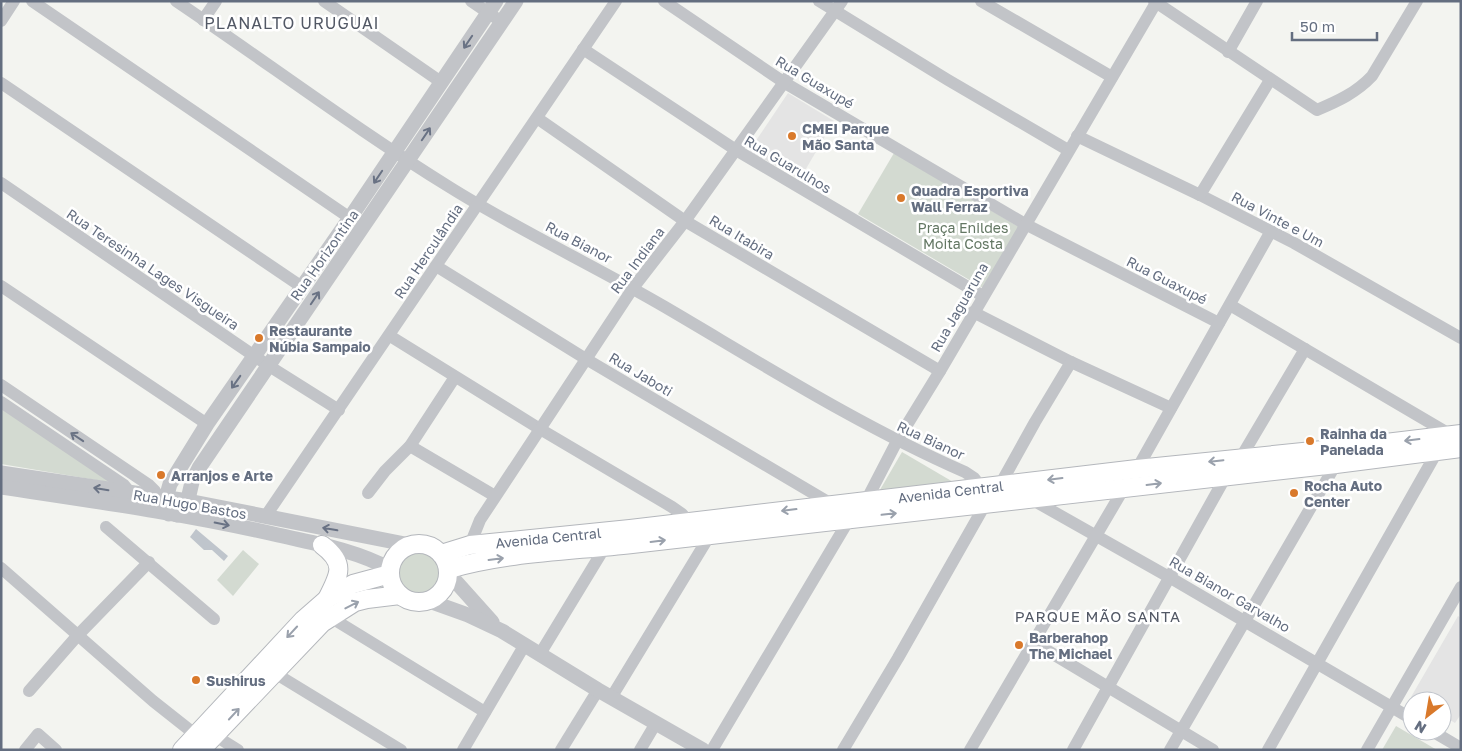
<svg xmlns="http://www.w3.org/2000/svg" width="1462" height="751" viewBox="0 0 1462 751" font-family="'Golos Text',sans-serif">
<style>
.built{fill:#e4e4e4}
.green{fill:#d3dad1}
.water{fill:#bfc5cc}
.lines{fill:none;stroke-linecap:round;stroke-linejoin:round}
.secondary-casing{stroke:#b4b7bc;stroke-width:20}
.minor{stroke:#c2c4c8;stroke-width:12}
.tertiary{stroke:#c2c4c8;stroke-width:15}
.secondary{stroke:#fff;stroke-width:18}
.oneway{stroke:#697284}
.oneway2{stroke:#9aa1ac}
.poi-dot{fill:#d9792b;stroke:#fff;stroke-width:2}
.labels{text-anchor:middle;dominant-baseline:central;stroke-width:5;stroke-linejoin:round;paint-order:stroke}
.street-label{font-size:14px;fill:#646e80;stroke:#fff}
.poi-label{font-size:14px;font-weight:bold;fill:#646e80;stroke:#fff;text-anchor:start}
.park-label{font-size:14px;fill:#637763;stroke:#fff}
.neighbourhood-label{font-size:15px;letter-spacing:1px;fill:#525865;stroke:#fff}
.quarter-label{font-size:16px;letter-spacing:1px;fill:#525865;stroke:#fff}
</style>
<rect width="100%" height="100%" fill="#f3f4f0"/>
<!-- built -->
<g class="built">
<polygon points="788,93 834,121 800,179 749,151"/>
<polygon points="1458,616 1461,618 1461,714 1455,723 1442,715 1442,701 1418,701 1411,697"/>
</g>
<!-- green -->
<g class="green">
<polygon points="894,153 1019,227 983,288 858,214"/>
<polygon points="1,407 114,483 1,464"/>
<polygon points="902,452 960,486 877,495"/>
<polygon points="243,550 259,564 233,596 217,580"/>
<circle cx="419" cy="573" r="23"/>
<polygon points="1396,726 1437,750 1382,750"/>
</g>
<!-- water -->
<polygon class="water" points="196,529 228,556 224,561 212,550 204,550 190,537"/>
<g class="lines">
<defs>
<g id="secondary">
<circle cx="419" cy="573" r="29"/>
<path d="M 322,545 C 346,563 340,574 327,599"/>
<path id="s1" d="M 441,554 L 470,545 L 630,529 L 1137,469 L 1352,447 L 1461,434"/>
<path d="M 449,569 C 508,552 571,551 632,544 L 1336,464 L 1461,448"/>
<polyline points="182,750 303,620 327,599 353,584 390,574"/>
<polyline points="201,750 322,623 355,602 367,599 400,595"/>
</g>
</defs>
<!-- secondary casing -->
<use href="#secondary" class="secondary-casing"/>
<!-- minor -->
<g class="minor">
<polyline points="32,1 350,218"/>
<path d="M 176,1 C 268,63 357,130 451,188 C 520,231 595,266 665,307 C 764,365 860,426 965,472 L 974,478 L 981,487"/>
<polyline points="324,1 441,82"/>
<polyline points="471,1 496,18"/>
<polyline points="664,1 785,83 1025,224 1219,323"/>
<polyline points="819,1 948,80 1068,150"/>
<polyline points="981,1 1112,77"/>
<path d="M 1154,1 L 1317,110 C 1338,101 1356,93 1372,76 L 1417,1"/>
<polyline points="203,20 216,1"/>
<polyline points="1,21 14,1"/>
<polyline points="583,49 736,150 983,296"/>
<polyline points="1228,52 1257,1"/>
<polyline points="1,83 302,287"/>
<polyline points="537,118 685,221 940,371"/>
<polyline points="1077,136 1200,195 1294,243 1461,338"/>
<polyline points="1,183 269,366 339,410"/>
<polyline points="1200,195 1270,80"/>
<polyline points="436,266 586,359 833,505"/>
<polyline points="1,286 207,424"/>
<polyline points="1230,305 1451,435"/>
<polyline points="973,312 1071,362 1171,408"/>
<polyline points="390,336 540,429 672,507 682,514 688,521"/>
<polyline points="1,385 149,485 155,491 158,498 157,501"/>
<polyline points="1,402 124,485 133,496"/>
<polyline points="410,446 495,496"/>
<polyline points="1240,459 1305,349"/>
<polyline points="1137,469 1271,231"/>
<polyline points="1000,485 1035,422 1071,362"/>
<polyline points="368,493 385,471 410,446 455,377"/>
<polyline points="1031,499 1169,577 1412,719"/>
<polyline points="866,501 897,441 940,371 1157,1"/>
<polyline points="265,517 616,1"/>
<polyline points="106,527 214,619"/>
<polyline points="470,545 480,520 633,288 685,221 842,1"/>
<polyline points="1,568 153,701 196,735"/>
<polyline points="330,617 485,712"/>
<polyline points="1033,642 1213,750"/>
<polyline points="540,654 605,547"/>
<polyline points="273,672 401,750"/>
<polyline points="29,691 78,635 149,562"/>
<polyline points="611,698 710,535"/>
<polyline points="1432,731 1461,748"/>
<polyline points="214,735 238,750"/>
<polyline points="25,750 38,734 56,750"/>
<polyline points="463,750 524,646"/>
<polyline points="561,750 598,690"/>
<polyline points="640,750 656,723"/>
<polyline points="712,750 850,518"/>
<polyline points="843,750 898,658 986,503"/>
<polyline points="970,750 1124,488"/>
<polyline points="1073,750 1226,476"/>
<polyline points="1170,750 1336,464"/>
<polyline points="1268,750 1438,450"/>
<polyline points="1367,750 1461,587"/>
</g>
<!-- tertiary -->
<g class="tertiary">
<polyline points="1,473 188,501 410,545"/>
<path d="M 1,487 C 94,501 187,514 278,535 C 317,544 355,550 390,569"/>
<polyline points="169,514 166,498 170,484 207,424 350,218 496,1"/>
<polyline points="177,515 186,508 192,482 199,468 516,1"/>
<polyline points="449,574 492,622"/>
<polyline points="429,601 468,615 502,631 598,690 703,750"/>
</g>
<!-- secondary -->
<use href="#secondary" class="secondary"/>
</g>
<!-- one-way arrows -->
<defs><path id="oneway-shaft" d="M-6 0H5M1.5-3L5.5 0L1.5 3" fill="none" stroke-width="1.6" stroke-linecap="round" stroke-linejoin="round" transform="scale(1.25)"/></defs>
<g class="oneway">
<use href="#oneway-shaft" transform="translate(468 42) rotate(124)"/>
<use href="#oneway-shaft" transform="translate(426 134) rotate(-56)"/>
<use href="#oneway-shaft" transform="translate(378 177) rotate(124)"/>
<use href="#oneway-shaft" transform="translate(315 298) rotate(-56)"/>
<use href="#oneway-shaft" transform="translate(236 382) rotate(125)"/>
<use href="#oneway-shaft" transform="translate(77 437) rotate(-146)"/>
<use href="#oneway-shaft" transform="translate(101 489) rotate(-171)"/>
<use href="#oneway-shaft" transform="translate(222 524) rotate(11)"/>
<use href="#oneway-shaft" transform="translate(330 529) rotate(-170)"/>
</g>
<g class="oneway2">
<use href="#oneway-shaft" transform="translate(1412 440) rotate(173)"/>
<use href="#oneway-shaft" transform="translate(1216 461) rotate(174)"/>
<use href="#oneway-shaft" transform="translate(1055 479) rotate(173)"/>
<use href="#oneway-shaft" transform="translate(1154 484) rotate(-7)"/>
<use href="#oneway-shaft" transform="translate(789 510) rotate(173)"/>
<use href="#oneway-shaft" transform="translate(889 514) rotate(-6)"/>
<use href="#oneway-shaft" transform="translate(658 541) rotate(-7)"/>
<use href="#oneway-shaft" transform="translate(496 559) rotate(-7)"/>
<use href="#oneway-shaft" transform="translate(352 605) rotate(-27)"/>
<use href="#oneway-shaft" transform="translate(292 632) rotate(133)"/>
<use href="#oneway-shaft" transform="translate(234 714) rotate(-47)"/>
</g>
<!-- markers -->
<g class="poi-dot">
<circle cx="792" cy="136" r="5"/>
<circle cx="901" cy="198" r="5"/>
<circle cx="259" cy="338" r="5"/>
<circle cx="1310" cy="441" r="5"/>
<circle cx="161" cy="475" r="5"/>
<circle cx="1294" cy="493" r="5"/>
<circle cx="1019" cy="645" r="5"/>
<circle cx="196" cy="680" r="5"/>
</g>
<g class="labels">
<!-- street labels -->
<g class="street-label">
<text transform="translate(815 82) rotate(31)">Rua Guaxupé</text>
<text transform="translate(788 164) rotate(31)">Rua Guarulhos</text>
<text transform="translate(1278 219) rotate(28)">Rua Vinte e Um</text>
<text transform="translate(742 237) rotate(31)">Rua Itabira</text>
<text transform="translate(579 242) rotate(28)">Rua Bianor</text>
<text transform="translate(428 251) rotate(-56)">Rua Herculândia</text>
<text transform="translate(324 255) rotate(-55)">Rua Horizontina</text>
<text transform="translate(637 260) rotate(-53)">Rua Indiana</text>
<text transform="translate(153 269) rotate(34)">Rua Teresinha Lages Visgueira</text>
<text transform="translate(1167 280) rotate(27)">Rua Guaxupé</text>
<text transform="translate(959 307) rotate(-60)">Rua Jaguaruna</text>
<text transform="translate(641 374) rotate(31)">Rua Jaboti</text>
<text transform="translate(931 440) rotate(25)">Rua Bianor</text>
<text stroke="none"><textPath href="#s1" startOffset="514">Avenida Central</textPath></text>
<text transform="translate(190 504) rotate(10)">Rua Hugo Bastos</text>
<text stroke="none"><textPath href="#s1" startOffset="109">Avenida Central</textPath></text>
<text transform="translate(1230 594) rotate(30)">Rua Bianor Garvalho</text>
</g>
<!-- poi labels -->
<g class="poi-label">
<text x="802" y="128">CMEI Parque<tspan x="802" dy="16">Mão Santa</tspan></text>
<text x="911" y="190">Quadra Esportiva<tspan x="911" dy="16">Wall Ferraz</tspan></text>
<text x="269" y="330">Restaurante<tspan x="269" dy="16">Núbia Sampaio</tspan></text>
<text x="1320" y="433">Rainha da<tspan x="1320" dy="16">Panelada</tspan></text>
<text x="171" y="475">Arranjos e Arte</text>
<text x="1304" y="485">Rocha Auto<tspan x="1304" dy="16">Center</tspan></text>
<text x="1029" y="637">Barberahop<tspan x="1029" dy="16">The Michael</tspan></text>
<text x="206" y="680">Sushirus</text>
</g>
<!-- park labels -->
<g class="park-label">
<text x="963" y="227">Praça Enildes<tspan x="963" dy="16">Moita Costa</tspan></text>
</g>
<!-- neighbourhood labels -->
<g class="neighbourhood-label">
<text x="1098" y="616">PARQUE MÃO SANTA</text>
</g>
<!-- quarter labels -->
<g class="quarter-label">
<text x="292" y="23">PLANALTO URUGUAI</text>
</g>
</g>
<!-- border -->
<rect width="1462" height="751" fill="none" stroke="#646e80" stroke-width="5"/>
<!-- north arrow -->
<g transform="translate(1427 716) rotate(211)"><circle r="24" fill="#ffffff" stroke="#c1c5cc"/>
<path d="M0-4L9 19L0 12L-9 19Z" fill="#d9792b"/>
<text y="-8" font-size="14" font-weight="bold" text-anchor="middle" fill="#646e80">N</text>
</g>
<!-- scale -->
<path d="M1292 32v8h85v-8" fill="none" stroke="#646e80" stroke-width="2.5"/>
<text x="1300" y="32" font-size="15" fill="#646e80" stroke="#ffffff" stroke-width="4" paint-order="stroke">50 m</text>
</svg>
